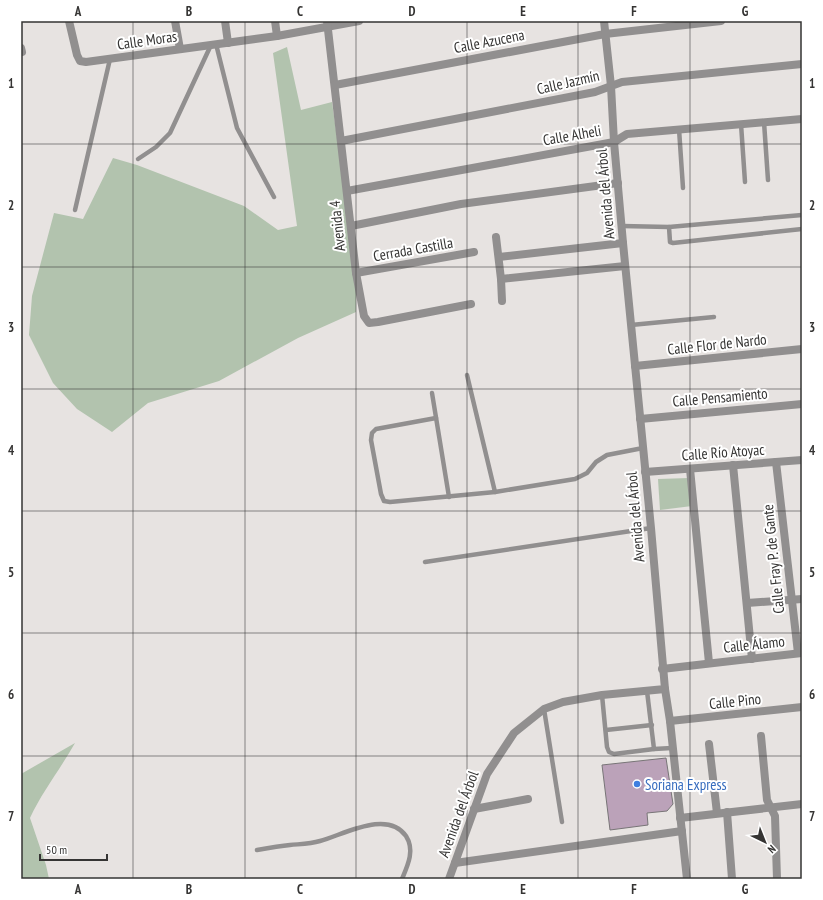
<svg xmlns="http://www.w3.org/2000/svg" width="823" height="900" viewBox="0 0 823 900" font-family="'PT Sans Narrow',sans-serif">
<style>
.green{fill:#b2c3ae}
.building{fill:#bba2b9;stroke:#787577}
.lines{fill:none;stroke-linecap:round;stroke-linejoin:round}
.service{stroke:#918f8f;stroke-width:4.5}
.minor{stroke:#918f8f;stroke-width:8}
.tertiary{stroke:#918f8f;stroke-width:8}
.grid{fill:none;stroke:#353433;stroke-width:1;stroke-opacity:0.55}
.shop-dot{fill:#3f7fe0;stroke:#fff;stroke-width:1.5}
.labels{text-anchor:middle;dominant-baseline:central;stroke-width:4;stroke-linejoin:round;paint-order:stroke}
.street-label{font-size:15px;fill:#353433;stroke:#fff}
.shop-label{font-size:15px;fill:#366cbe;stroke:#fff;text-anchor:start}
.neatline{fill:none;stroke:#353433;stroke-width:1.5}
.grid-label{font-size:13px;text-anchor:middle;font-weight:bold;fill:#353433}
</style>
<rect width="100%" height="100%" fill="#e7e3e1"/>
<!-- green -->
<g class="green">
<polygon points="287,47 301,110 332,102 356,273 356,312 298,338 219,381 148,403 112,432 77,409 53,383 29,335 32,296 54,213 83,219 113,158 137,165 244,206 278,230 297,226 273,53"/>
<polygon points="689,478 692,506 660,510 658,479"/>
<path d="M 75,743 C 61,768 42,792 30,818 L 46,865 L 49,879 L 21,879 L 21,774 Z"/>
</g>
<!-- building -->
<polygon class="building" points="666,758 673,804 667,811 647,813 648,825 610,830 602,765"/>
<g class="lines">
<!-- service -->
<g class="service">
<polyline points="216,44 237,128 274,197"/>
<polyline points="764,122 768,180"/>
<polyline points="741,124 745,182"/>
<polyline points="679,129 683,188"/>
<polyline points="138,159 156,147 170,133 211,45"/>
<polyline points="75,210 110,59"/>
<polyline points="622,226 669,227 802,215"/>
<polyline points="669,227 670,242 673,243 802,229"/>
<polyline points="631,325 714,317"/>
<polyline points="467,375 495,492"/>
<polyline points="432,393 449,497"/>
<polyline points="436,418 376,429 372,433 371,440 381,494 384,501 390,502 495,492 575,479 587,473 596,462 607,455 643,448"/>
<polyline points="425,562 651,528"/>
<polyline points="647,691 654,749"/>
<polyline points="602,695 607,747 609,752 614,754 654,749 672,748"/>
<polyline points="544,709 562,822"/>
<polyline points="606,730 652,725"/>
<path d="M 257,850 C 268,848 279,846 290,845 C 300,844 310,844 320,841 C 343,835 387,809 406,836 C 415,850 408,865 402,879"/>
</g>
<!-- minor -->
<g class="minor">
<polyline points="69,21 77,55 80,61 86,62 277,36 359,21"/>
<polyline points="175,21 180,49"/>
<polyline points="225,21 228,43"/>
<polyline points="275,21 277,36"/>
<polyline points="327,21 356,273 364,316 369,323 378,322 471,304"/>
<polyline points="21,48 22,52"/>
<polyline points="335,85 605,34 721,21"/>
<polyline points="341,141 595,92 622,82 802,64"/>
<polyline points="347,191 614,142 627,134 802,119"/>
<polyline points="351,226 461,204 618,183"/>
<polyline points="496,237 501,279 502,301"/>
<polyline points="499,257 623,243"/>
<polyline points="356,273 474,252"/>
<polyline points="501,279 625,266"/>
<polyline points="635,366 802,349"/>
<polyline points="640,419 802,404"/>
<polyline points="776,462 798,653"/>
<polyline points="733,465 752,659"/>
<polyline points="690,469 709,663"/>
<polyline points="747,603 802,599"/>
<polyline points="662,669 802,653"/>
<polyline points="665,689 670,721 687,879"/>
<polyline points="670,721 802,707"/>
<polyline points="761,736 767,800 775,816 777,879"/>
<polyline points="709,744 717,813"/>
<polyline points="474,809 528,799"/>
<polyline points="727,812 732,879"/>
<polyline points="680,818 802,804"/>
<polyline points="455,863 682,831"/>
</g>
<!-- tertiary -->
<g class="tertiary">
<polyline points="645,472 802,460"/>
<polyline points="449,879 487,774 514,733 544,709 563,702 602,695 665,689 651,528 623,243 614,142 611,86 604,21"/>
</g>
</g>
<!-- grid -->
<path class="grid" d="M 133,21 L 133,879M 245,21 L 245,879M 356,21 L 356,879M 467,21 L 467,879M 578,21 L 578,879M 690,21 L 690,879M 21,144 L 802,144M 21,267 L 802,267M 21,389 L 802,389M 21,511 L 802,511M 21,633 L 802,633M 21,756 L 802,756"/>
<!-- markers -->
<circle class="shop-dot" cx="637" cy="784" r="4"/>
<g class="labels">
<!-- street labels -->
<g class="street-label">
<text transform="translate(147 40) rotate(-8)">Calle Moras</text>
<text transform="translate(489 41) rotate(-11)">Calle Azucena</text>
<text transform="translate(568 82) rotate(-13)">Calle Jazmín</text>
<text transform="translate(572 135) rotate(-10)">Calle Alheli</text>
<text transform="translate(605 194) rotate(-95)">Avenida del Árbol</text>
<text transform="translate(337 226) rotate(-96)">Avenida 4</text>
<text transform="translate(413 249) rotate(-10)">Cerrada Castilla</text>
<text transform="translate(717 344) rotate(-6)">Calle Flor de Nardo</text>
<text transform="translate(720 397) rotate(-5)">Calle Pensamiento</text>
<text transform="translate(723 452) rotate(-4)">Calle Río Atoyac</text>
<text transform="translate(635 517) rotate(-95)">Avenida del Árbol</text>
<text transform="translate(773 559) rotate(-96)">Calle Fray P. de Gante</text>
<text transform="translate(754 644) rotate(-6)">Calle Álamo</text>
<text transform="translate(735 701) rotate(-6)">Calle Pino</text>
<text transform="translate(458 814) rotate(-70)">Avenida del Árbol</text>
</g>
<!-- shop labels -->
<g class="shop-label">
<text x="645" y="784">Soriana Express</text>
</g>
</g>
<!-- border -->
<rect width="823" height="900" fill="none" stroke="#ffffff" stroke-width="44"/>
<!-- north arrow -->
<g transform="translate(765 842) rotate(137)" stroke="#ffffff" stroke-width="3" paint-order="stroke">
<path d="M0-3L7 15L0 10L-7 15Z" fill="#353433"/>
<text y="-6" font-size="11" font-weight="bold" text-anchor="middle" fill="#353433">N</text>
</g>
<!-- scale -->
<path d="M40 854v6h67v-6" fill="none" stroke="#353433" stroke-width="2"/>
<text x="46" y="854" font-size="12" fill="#353433" stroke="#ffffff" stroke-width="3" paint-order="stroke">50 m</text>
<rect x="22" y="22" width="779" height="856" class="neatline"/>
<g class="grid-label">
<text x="78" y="16">A</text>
<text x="189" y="16">B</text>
<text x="300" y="16">C</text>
<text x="412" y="16">D</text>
<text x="523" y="16">E</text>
<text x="634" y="16">F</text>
<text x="745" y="16">G</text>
<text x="11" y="88">1</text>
<text x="812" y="88">1</text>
<text x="11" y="210">2</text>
<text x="812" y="210">2</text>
<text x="11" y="332">3</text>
<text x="812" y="332">3</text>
<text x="11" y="455">4</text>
<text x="812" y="455">4</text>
<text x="11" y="577">5</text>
<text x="812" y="577">5</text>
<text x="11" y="699">6</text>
<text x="812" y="699">6</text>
<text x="11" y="821">7</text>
<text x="812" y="821">7</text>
<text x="78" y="894">A</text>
<text x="189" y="894">B</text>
<text x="300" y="894">C</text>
<text x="412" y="894">D</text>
<text x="523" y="894">E</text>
<text x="634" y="894">F</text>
<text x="745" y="894">G</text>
</g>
</svg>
